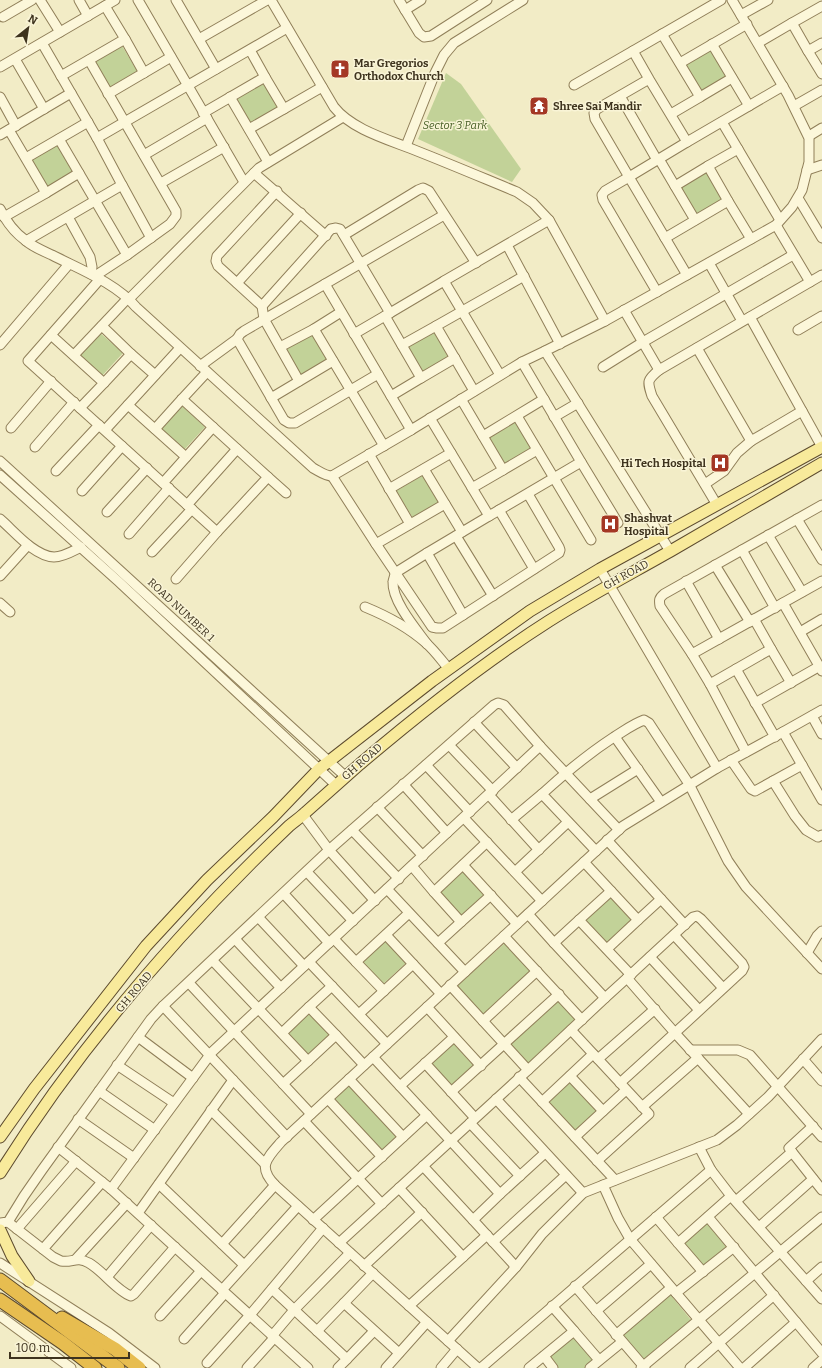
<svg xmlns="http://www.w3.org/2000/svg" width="822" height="1368" viewBox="0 0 822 1368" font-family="Bitter,serif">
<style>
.green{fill:#c2d298}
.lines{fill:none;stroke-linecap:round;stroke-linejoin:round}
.minor-casing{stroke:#907f59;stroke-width:11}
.major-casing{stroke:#5d4b2e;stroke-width:13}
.highway-casing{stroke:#5d4b2e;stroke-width:15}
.minor{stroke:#fcf7da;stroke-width:9}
.major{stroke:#f8ea9b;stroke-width:11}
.highway{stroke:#e7bd50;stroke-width:13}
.labels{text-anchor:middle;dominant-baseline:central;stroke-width:3;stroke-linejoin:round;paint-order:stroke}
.poi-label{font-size:11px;font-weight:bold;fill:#3e331e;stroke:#f9f4d6;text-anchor:start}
.park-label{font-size:11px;font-style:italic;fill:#455d23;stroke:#f9f4d6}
.street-label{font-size:11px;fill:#3e331e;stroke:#f9f4d6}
</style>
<rect width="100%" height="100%" fill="#f2ecc6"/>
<!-- green -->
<g class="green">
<polygon points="121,44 137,71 110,87 94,60"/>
<polygon points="711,49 727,76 700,92 684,65"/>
<polygon points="446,73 461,84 521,169 512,182 418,139"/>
<polygon points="262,82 279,109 251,125 235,98"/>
<polygon points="58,144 74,171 47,187 30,160"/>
<polygon points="707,172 723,199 696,215 680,188"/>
<polygon points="434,330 450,357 423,374 406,346"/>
<polygon points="99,332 123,353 101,377 78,355"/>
<polygon points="312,333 328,360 301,377 285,350"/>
<polygon points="182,406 205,427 184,450 161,429"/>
<polygon points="516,422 532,449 505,465 489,438"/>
<polygon points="423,475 440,502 413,518 396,491"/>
<polygon points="463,871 484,895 460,916 439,892"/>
<polygon points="610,896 633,922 607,944 584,919"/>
<polygon points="385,939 406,963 383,984 361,960"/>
<polygon points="505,943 532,972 484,1016 457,986"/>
<polygon points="559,1000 577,1020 528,1064 510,1044"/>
<polygon points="309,1012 331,1035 307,1056 286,1033"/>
<polygon points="453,1043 474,1066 451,1087 430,1064"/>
<polygon points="570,1082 597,1111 574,1132 547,1103"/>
<polygon points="350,1084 399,1136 382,1152 333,1101"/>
<polygon points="708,1222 729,1247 703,1268 683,1243"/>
<polygon points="669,1293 691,1320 643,1360 621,1334"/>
<polygon points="574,1337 594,1361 585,1368 558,1368 549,1357"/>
</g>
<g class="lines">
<defs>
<g id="minor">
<polyline points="40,0 60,32"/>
<polyline points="79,0 88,16"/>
<polyline points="138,0 244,182"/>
<polyline points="176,0 216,69"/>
<path d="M 271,0 L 334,107 C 352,130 390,140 417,151 C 450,164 483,178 517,192 L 533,203 L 549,220 L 605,321"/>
<polyline points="399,0 419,33 424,37 431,36 487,0"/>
<polyline points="405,10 421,0"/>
<polyline points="741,15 768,0"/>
<polyline points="3,17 32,0"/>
<polyline points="792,23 822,6"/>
<polyline points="662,34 700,97 671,114"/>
<polyline points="125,39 144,73"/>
<polyline points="199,39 267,0"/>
<polyline points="758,43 792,23 808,51 822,43"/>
<polyline points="712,44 749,106"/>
<polyline points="808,51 822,74"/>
<polyline points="15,59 44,109"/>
<polyline points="89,60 176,211 176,216 170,224 127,255 95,276"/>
<polyline points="680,63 747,24"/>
<polyline points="0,67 115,0"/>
<polyline points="61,76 125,39 105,6"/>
<polyline points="265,77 284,109"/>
<polyline points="649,79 687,142 629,177 595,119 594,113 597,109 649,79 633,51 721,0"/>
<polyline points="574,85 633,51"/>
<polyline points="108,94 171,57"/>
<polyline points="620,96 657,160"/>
<polyline points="0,97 16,126"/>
<polyline points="230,97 268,162"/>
<polyline points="700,97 732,78"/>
<polyline points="794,106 822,90"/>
<polyline points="203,113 265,77 250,50"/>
<polyline points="722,122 780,220"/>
<polyline points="249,129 322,87"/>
<polyline points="0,135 71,93"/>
<polyline points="809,136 822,128"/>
<polyline points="97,138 287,28"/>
<polyline points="59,139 127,255"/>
<polyline points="687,142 783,86"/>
<polyline points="406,146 435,73 444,55 454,43 523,0"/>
<polyline points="144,155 207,118"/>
<polyline points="26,158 88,122"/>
<polyline points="659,159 695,220"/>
<polyline points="807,170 822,165"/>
<polyline points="254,173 326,236"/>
<polyline points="161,183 224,147"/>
<polyline points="122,185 151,238"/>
<polyline points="675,186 708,166"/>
<polyline points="277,191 217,256 216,261 218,266 262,306 331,229 336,228 340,229 390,313 354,334"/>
<polyline points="46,193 79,173"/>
<polyline points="798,198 822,238"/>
<polyline points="728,201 751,239"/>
<path d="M 0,209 C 6,221 14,232 25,240 C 33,247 43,251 52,255 C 79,269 116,283 136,307 L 313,468 C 319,471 325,476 332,476 L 411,430 L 522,362 L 545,351"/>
<polyline points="4,217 46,193 9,130"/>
<polyline points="68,217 90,257 92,267 91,274"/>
<polyline points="776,225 810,282"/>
<polyline points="344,235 418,190 423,188 429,191 476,263"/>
<polyline points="665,238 728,201 708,166 738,149"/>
<polyline points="26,241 122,185 97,138 42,43"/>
<polyline points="507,245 560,344"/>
<polyline points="709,263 742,321"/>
<polyline points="100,279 28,361 217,532 268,477 182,399 207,372"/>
<polyline points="237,283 301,213"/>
<polyline points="325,284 411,430"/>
<polyline points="657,292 603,200 602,195 605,191 629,177 687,275"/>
<polyline points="129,299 259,168 343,117"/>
<polyline points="262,306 264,319 299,381"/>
<polyline points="624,310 659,370 822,275"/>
<polyline points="341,312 314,329 384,446"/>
<polyline points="390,313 444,281"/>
<polyline points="385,316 421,378 391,396"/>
<polyline points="750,317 822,447"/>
<polyline points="102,326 131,354"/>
<polyline points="798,330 822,316"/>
<polyline points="51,335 104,383 80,408"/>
<polyline points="0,345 69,264"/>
<polyline points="402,345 436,326"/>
<polyline points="280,347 314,329"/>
<polyline points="697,348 751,441 802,411"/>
<polyline points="74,355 128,298"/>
<polyline points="200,366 237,339"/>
<polyline points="603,367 643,342 793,255"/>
<path d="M 659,370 C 647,380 647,381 652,396 L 717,505"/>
<polyline points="378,374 295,423 289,423 284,420 237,339 240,334 244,331 444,215"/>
<polyline points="500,375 444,281 549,220"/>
<polyline points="421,378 455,358"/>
<polyline points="104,383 131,354 155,375"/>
<polyline points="474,391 436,326 524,276"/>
<polyline points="271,398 333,361"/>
<polyline points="461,399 503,470 472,488"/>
<polyline points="128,405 186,457"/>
<polyline points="517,416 591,540"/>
<polyline points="554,417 578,403"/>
<polyline points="430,418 489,516 581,462 522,362"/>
<polyline points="11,428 51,381"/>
<polyline points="155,429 182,399"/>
<polyline points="105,430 180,348"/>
<polyline points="483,436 544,399"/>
<polyline points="35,447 74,402"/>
<polyline points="369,454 410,524"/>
<polyline points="0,461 346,777"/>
<polyline points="581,462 618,523"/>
<polyline points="424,469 462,532"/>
<polyline points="503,470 537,450"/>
<polyline points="56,471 99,425"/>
<polyline points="0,475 118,581 336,785"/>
<polyline points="332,476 376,544 432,627 437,628 443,628 559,553 560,550 559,547 528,494"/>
<polyline points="268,477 286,493"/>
<polyline points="163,483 213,427"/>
<polyline points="705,484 724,471 737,453 751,441"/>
<polyline points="389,489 451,453"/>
<polyline points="82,491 122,446"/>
<polyline points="187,505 237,449"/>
<path d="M 822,505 L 664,594 C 659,598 659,600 660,606 L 692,654 L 822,581"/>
<polyline points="499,510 534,569"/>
<polyline points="107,512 147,468"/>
<path d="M 0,519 C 14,531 34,556 54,557 C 63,557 73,551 81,547"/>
<polyline points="797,519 822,560"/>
<polyline points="129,534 169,488"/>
<polyline points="768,535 802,592"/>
<polyline points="456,536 493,596"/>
<polyline points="376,544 445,504"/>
<polyline points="742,550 775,608"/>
<polyline points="670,551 545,351 605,321 776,225 792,207 802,190 809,162 809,138 788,95 732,0"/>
<polyline points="152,552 192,509"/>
<polyline points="427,553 463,615"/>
<polyline points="715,565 750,622"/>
<polyline points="0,576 28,545"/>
<polyline points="176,579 217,532"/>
<polyline points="686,581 719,639"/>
<polyline points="0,603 10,612"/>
<polyline points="783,603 822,671"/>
<path d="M 365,607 C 387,616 408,627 426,643 C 435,651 442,661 449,669"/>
<polyline points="800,632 822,619"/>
<path d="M 427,644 C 416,629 392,601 393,582 C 393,580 395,576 395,573 L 427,553 L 489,516"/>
<polyline points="771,649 791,683"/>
<polyline points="692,654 710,684 746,752"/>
<polyline points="736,669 775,737"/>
<polyline points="710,684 771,649 754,619"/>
<polyline points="755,703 820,666"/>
<polyline points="812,716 822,734"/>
<polyline points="474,722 517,768"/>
<polyline points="783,732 822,800"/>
<polyline points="615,737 661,802"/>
<polyline points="449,745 493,791"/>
<polyline points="731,760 751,789 755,791 802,765"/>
<polyline points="426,765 470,812"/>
<polyline points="717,768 783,732 822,710"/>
<polyline points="773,781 795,816 806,830 818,837 822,835"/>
<polyline points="403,784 447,833"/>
<polyline points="489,795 539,850"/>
<polyline points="590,799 638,769"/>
<polyline points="377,807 423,856"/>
<polyline points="303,815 329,850 375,901"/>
<polyline points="464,818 542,901"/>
<polyline points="511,820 542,794"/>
<polyline points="352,830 399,879"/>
<polyline points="607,840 661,899 638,920 611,891"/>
<path d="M 596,851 L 542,794 C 565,773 588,754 614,737 C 624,731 633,724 644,720 L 649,723 L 689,784 L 728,861 L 746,887 L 822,969"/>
<polyline points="584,862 611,891 579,920 631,975"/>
<polyline points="463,865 517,924"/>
<polyline points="412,866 434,892 487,842"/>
<polyline points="307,872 353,921"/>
<polyline points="515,872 568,822"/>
<polyline points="387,889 465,972"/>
<polyline points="434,892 461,922 491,895"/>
<polyline points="284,894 329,943"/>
<polyline points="661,899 685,925"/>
<polyline points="528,914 554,943 579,920"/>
<polyline points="259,918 304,966"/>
<polyline points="386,935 441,994"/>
<polyline points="674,935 723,988"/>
<polyline points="504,936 582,1020"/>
<polyline points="235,939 281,988"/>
<polyline points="334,939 356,962 409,913"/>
<polyline points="438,943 461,922"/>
<polyline points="554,943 605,998 627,978"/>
<polyline points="607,949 638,920"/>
<polyline points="807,953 817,936 822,931"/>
<polyline points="650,957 699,1010"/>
<polyline points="213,961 308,1061 283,1084"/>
<polyline points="309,962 387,1044"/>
<polyline points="356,962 384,991"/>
<polyline points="189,983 311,1114"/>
<polyline points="450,985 528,1070 605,998"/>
<polyline points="332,986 309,1007 336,1035"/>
<polyline points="163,1006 287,1137"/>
<polyline points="427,1007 481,1066"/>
<polyline points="359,1014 413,964"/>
<polyline points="483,1021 537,971"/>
<polyline points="571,1030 649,1114 597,1161"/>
<polyline points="282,1033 309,1007"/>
<polyline points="138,1037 193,1078"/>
<polyline points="690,1050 738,1050 750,1055 822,1137"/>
<polyline points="373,1057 500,1194 473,1220 516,1267"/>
<polyline points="598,1059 655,1009"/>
<polyline points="803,1059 822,1081"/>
<polyline points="308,1061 336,1035 364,1065"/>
<polyline points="425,1063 475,1118"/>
<polyline points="117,1065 174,1103"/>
<polyline points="570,1076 603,1111"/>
<polyline points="519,1077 615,1180"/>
<polyline points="349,1079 403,1137"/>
<path d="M 620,1083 C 661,1046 702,1008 742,971 L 744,967 L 742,963 L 701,919 L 697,916 L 693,917 L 627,978 L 675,1033 L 749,1114"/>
<polyline points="400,1086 454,1037"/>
<polyline points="99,1091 155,1130"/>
<polyline points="451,1092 559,994"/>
<polyline points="328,1099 382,1157"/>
<polyline points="496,1099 583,1193"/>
<polyline points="542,1102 593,1054"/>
<polyline points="642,1107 698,1058"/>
<polyline points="211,1110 265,1164"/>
<polyline points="78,1119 134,1158"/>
<polyline points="304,1121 382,1204"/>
<polyline points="470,1123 520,1176"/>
<polyline points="575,1137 626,1090"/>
<polyline points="58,1147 111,1189 308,1368"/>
<polyline points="699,1147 711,1170 731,1196 822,1299"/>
<polyline points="792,1152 789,1148 813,1126"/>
<polyline points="423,1166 473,1220"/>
<polyline points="159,1184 244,1265"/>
<polyline points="603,1185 618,1218 630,1239 740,1368"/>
<polyline points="399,1188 463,1257 487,1235"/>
<polyline points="111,1189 212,1052 540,746 619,830"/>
<polyline points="500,1194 545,1153"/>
<polyline points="736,1201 792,1152 822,1190"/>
<polyline points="138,1213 233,1080"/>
<polyline points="656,1217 678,1243 731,1196"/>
<polyline points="708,1217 822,1353"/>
<polyline points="313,1220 427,1115"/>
<path d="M 8,1222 L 53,1257 C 55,1258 59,1260 61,1261 C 73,1263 76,1256 89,1263 C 103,1271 117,1291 131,1296 L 134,1294 L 175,1247"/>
<polyline points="0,1223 8,1222 24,1196 42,1170 151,1019 163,1006 329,850 494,705 498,703 504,705 540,746"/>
<polyline points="759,1227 813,1179"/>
<polyline points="17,1229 76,1161"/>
<polyline points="493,1242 566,1175"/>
<polyline points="339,1243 528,1070"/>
<polyline points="678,1243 703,1272"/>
<polyline points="222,1244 275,1185"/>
<polyline points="43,1249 102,1182"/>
<polyline points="76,1259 127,1203"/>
<polyline points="0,1263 109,1333 155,1368"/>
<polyline points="364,1266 422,1212"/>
<polyline points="107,1277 151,1225"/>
<polyline points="806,1281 822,1267"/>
<polyline points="575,1286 645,1368"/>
<polyline points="272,1289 347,1359 338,1368"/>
<polyline points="222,1290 298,1206"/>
<polyline points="676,1293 734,1247"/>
<polyline points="344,1303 399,1353"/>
<polyline points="409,1306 463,1257"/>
<polyline points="596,1311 651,1264"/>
<polyline points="0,1316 71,1368"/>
<polyline points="160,1316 201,1271"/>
<polyline points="317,1331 373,1273"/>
<polyline points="574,1331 599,1360"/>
<polyline points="616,1335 671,1288"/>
<polyline points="272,1336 294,1310 350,1253"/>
<polyline points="184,1339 225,1293"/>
<polyline points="448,1341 516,1267 542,1234 583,1193 717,1140 737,1125 768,1097 822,1039"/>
<polyline points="544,1356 553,1368"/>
<polyline points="347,1359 374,1331"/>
<polyline points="207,1363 250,1315 323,1228"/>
<polyline points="247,1368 274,1338"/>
<polyline points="386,1368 427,1322"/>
<polyline points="441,1368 457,1349"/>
<path d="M 478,1368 L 275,1185 C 257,1167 267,1158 281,1142 L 623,826 L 717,768 L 600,569"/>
<polyline points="481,1368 711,1170"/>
<polyline points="529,1368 574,1331 552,1306"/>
<polyline points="590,1368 622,1342"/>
<polyline points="641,1368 822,1217"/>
<polyline points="690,1368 774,1295"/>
<polyline points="744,1368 796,1322"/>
<polyline points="813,1368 822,1360"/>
</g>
<g id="major">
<polyline points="0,1137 34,1089 146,946 207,880 273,817 319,769 432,681 530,611 600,569 822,447"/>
<path d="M 0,1173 C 80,1045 180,930 289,826 C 295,821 301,817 306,812 C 324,796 342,780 360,764 C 420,713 483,663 549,621 C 590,595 632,573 674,549 C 723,520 773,492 822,463"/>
<polyline points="0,1230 12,1256 29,1281"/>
</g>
<g id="highway">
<polyline points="0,1280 118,1368"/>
<polyline points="0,1300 63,1343 95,1368"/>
<polyline points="62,1318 115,1349 139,1368"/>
</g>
</defs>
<!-- minor casing -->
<use href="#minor" class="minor-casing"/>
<!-- major casing -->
<use href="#major" class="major-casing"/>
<!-- highway casing -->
<use href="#highway" class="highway-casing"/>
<!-- minor -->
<use href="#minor" class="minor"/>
<!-- major -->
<use href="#major" class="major"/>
<!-- highway -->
<use href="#highway" class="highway"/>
</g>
<!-- icons -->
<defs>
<symbol id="church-square" viewBox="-11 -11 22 22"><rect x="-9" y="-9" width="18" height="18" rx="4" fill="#a43724" stroke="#f9f4d6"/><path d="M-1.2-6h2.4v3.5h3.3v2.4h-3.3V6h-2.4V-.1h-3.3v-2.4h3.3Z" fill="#fff"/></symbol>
<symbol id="temple-square" viewBox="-11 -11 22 22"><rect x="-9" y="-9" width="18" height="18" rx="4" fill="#a43724" stroke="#f9f4d6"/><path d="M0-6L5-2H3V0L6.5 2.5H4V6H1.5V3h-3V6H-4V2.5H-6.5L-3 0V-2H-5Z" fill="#fff"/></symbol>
<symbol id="hospital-square" viewBox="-11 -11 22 22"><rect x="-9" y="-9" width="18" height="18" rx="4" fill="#a43724" stroke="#f9f4d6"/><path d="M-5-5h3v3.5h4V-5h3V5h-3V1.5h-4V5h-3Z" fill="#fff"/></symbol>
</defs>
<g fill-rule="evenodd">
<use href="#church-square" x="329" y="58" width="22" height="22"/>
<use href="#temple-square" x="528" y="95" width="22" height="22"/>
<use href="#hospital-square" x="709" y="452" width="22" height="22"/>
<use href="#hospital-square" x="599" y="513" width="22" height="22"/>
</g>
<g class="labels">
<!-- poi labels -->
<g class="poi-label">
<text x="354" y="63">Mar Gregorios<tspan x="354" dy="13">Orthodox Church</tspan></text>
<text x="553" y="106">Shree Sai Mandir</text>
<text x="706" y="463" text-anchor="end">Hi Tech Hospital</text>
<text x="624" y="518">Shashvat<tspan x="624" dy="13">Hospital</tspan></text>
</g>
<!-- park labels -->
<g class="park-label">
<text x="455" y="125">Sector 3 Park</text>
</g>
<!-- street labels -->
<g class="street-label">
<text transform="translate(626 575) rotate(-29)">GH ROAD</text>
<text transform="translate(181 610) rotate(43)">ROAD NUMBER 1</text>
<text transform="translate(362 762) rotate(-41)">GH ROAD</text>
<text transform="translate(134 992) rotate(-50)">GH ROAD</text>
</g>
</g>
<!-- north arrow -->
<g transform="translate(28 28) rotate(30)" stroke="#f9f4d6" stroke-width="3" paint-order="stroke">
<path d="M0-3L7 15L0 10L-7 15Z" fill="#3e331e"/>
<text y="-6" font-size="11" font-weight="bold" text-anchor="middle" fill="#3e331e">N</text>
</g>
<!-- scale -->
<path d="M10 1352v6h119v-6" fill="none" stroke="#3e331e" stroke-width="2"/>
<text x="16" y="1352" font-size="12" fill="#3e331e" stroke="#f9f4d6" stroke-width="3" paint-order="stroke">100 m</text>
</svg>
